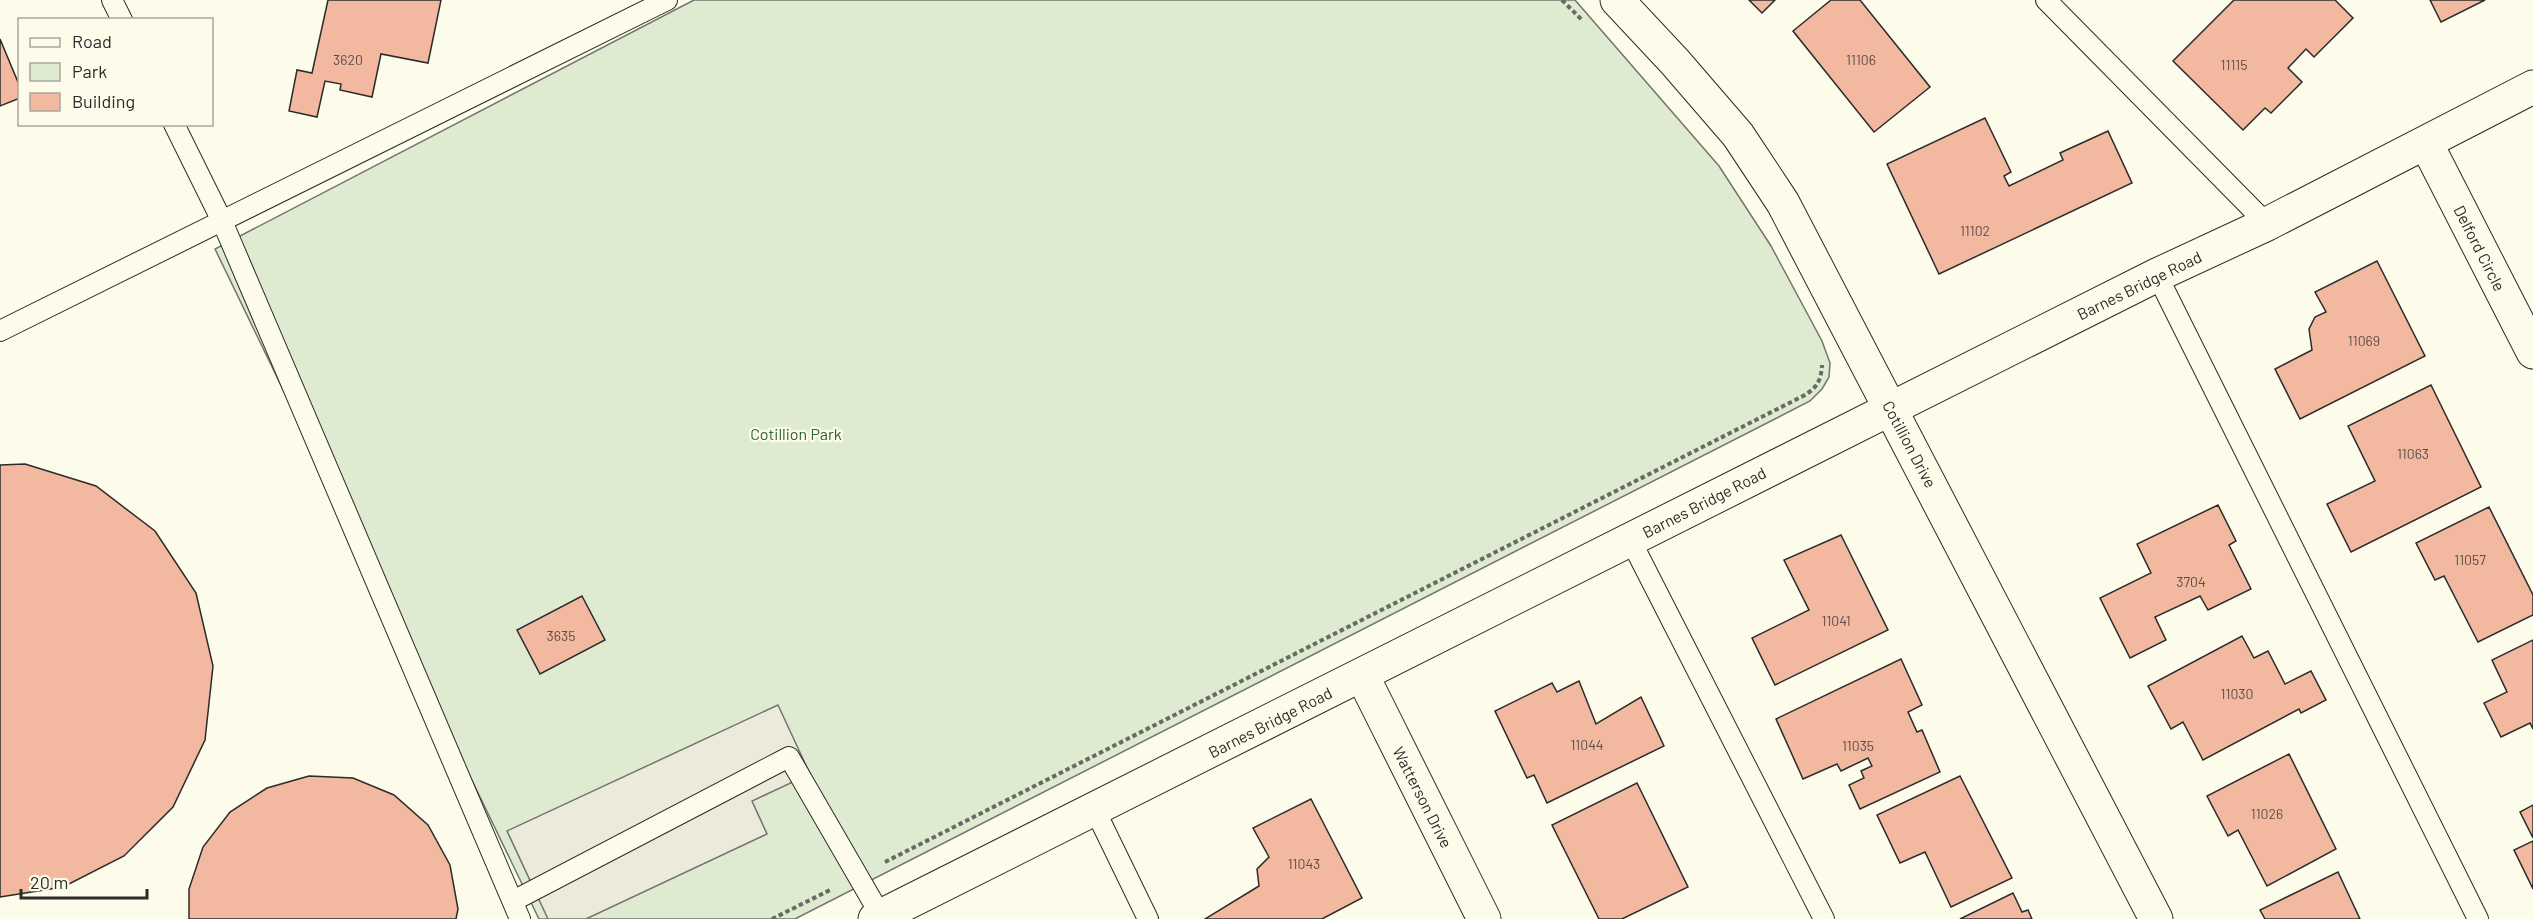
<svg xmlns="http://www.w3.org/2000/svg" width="2533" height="919" viewBox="0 0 2533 919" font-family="Barlow,sans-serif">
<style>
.green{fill:#deebd1;stroke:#74746e;stroke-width:1.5}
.parking{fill:#eceadb;stroke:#74746e;stroke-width:1.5}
.building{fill:#f2b8a0;stroke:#2b2b2b;stroke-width:1.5}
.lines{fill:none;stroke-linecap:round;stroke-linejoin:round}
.service-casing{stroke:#2b2b2b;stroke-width:22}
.minor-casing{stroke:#2b2b2b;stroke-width:35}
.tertiary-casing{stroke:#2b2b2b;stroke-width:35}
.path{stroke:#6a6964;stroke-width:4;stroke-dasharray:4.5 3;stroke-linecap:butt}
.service{stroke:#fdfbea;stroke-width:20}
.minor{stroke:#fdfbea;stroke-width:33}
.tertiary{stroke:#fdfbea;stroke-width:33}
.labels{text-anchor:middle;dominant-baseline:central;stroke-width:4.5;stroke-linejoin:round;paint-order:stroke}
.number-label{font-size:14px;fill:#5d4e48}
.street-label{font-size:16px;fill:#2b2b2b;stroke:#fdfbea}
.park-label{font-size:16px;fill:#34623c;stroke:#fdfbea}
</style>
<rect width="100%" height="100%" fill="#fdfbea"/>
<!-- green -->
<polygon class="green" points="694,0 1575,0 1719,166 1771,246 1822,341 1830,363 1829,377 1822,389 1810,401 795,919 539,919 215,249"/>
<!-- parking -->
<polygon class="parking" points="778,705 810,774 752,801 767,834 586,919 548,919 507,831"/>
<!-- building -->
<g class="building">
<polygon points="328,0 441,0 428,63 381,54 372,97 340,90 341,84 325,81 317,117 289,111 297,70 312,73"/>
<polygon points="1749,0 1775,0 1762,13"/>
<polygon points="1831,0 1860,0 1930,87 1874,132 1793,31"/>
<polygon points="2234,0 2335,0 2353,18 2314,57 2306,49 2288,68 2302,82 2271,113 2265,108 2243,130 2173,61"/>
<polygon points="2430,0 2485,0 2441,22"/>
<polygon points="0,39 20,87 20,98 0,106"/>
<polygon points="1985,118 2011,172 2004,176 2009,186 2063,160 2060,153 2108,131 2132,183 1939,274 1887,164"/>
<polygon points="2377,261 2425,356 2300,419 2275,369 2312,350 2309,329 2315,317 2326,312 2315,292"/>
<polygon points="2431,385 2481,487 2351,552 2327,504 2375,481 2348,426"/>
<polygon points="25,464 96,486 155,531 196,593 213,666 205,740 173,807 124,856 63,887 0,897 0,465"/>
<polygon points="2218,505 2236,541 2229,545 2251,589 2208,610 2200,596 2155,617 2166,640 2130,658 2100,598 2151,573 2137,544"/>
<polygon points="2489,507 2533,595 2533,615 2478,642 2444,576 2435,580 2416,543"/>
<polygon points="1841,535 1888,630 1775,685 1752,638 1809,610 1784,560"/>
<polygon points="582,596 605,640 540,674 517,630"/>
<polygon points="2242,636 2254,658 2268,651 2285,684 2311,671 2326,700 2301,713 2299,709 2203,760 2183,722 2171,729 2148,686"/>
<polygon points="2533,640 2533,729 2530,723 2501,737 2484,703 2507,692 2492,660"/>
<polygon points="1901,659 1922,705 1908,712 1917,732 1922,730 1940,772 1860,809 1849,785 1864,778 1861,771 1872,766 1868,758 1841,771 1837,764 1803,779 1776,719"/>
<polygon points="1579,681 1596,724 1641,697 1664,746 1547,803 1534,775 1527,778 1495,711 1552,683 1557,692"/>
<polygon points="2289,754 2336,849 2267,886 2238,830 2228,836 2207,796"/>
<polygon points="309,776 353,778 394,795 428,825 450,865 458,909 456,919 189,919 189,889 203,847 230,812 267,788"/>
<polygon points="1960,776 2012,878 1951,907 1925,852 1900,863 1877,815"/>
<polygon points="1637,783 1688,887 1622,919 1599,919 1552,825"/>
<polygon points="1311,799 1362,898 1322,919 1205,919 1259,886 1257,869 1269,857 1253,828"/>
<polygon points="2533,805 2533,838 2520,812"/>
<polygon points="2533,841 2533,889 2514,850"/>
<polygon points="2338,872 2360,919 2265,919 2260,910"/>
<polygon points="2013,893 2022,912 2028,910 2032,919 1960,919"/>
</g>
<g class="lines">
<defs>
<g id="service">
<polyline points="112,0 122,20"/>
<polyline points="2046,0 2267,224"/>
<polyline points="174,124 222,221 520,919"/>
<polyline points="2157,275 2478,919"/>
<polyline points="0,331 667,0"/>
<polyline points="1630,539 1824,919"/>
<polyline points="1095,810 1148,919"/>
<polyline points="513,901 789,757 881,916"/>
</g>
<g id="minor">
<polyline points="1617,0 1675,62 1738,135 1783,203 2156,919"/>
<polyline points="2426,143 2533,352"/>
<polyline points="1362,675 1484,919"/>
</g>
<polyline id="tertiary" points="875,919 2157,275 2267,224 2533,87"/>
</defs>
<!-- service casing -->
<use href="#service" class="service-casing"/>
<!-- minor casing -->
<use href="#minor" class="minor-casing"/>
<!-- tertiary casing -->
<use href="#tertiary" class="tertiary-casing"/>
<!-- path -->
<g class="path">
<polyline points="1562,0 1582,20"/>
<path d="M 885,862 L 1803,396 C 1817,388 1821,381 1822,365"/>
<polyline points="772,919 830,890"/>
</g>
<!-- service -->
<use href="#service" class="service"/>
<!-- minor -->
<use href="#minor" class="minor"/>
<!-- tertiary -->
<use href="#tertiary" class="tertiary"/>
</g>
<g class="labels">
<!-- number labels -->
<g class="number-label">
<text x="348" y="59">3620</text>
<text x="1861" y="59">11106</text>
<text x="2234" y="64">11115</text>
<text x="1975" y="230">11102</text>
<text x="2364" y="340">11069</text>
<text x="2413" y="453">11063</text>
<text x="2470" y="559">11057</text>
<text x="2191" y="581">3704</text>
<text x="1836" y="620">11041</text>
<text x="561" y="635">3635</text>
<text x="2237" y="693">11030</text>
<text x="1587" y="744">11044</text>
<text x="1858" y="745">11035</text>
<text x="2267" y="813">11026</text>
<text x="1304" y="863">11043</text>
</g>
<!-- street labels -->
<g class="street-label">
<text transform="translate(2480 248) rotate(63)">Delford Circle</text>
<text transform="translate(2139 285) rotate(-26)">Barnes Bridge Road</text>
<text transform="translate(1910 444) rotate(62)">Cotillion Drive</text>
<text transform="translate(1704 502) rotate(-27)">Barnes Bridge Road</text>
<text transform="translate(1270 722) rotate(-27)">Barnes Bridge Road</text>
<text transform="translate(1423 797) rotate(63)">Watterson Drive</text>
</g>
<!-- park labels -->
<g class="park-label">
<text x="796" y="433">Cotillion Park</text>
</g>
</g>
<!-- legend -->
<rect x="18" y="18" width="195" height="108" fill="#fdfbea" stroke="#a9a89e" stroke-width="1.5"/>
<rect x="30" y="38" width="30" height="9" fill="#fdfbea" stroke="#a9a89e" stroke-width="1.5"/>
<text x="72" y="48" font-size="18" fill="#2b2b2b">Road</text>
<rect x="30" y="63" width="30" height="18" fill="#deebd1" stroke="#a9a89e" stroke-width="1.5"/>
<text x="72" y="78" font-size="18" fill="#2b2b2b">Park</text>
<rect x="30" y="93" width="30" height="18" fill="#f2b8a0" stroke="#a9a89e" stroke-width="1.5"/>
<text x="72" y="108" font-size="18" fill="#2b2b2b">Building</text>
<!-- scale -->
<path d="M21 889v9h126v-9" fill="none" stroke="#2b2b2b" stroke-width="3"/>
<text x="30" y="889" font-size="18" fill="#2b2b2b" stroke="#fdfbea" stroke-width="4.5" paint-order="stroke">20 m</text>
</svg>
